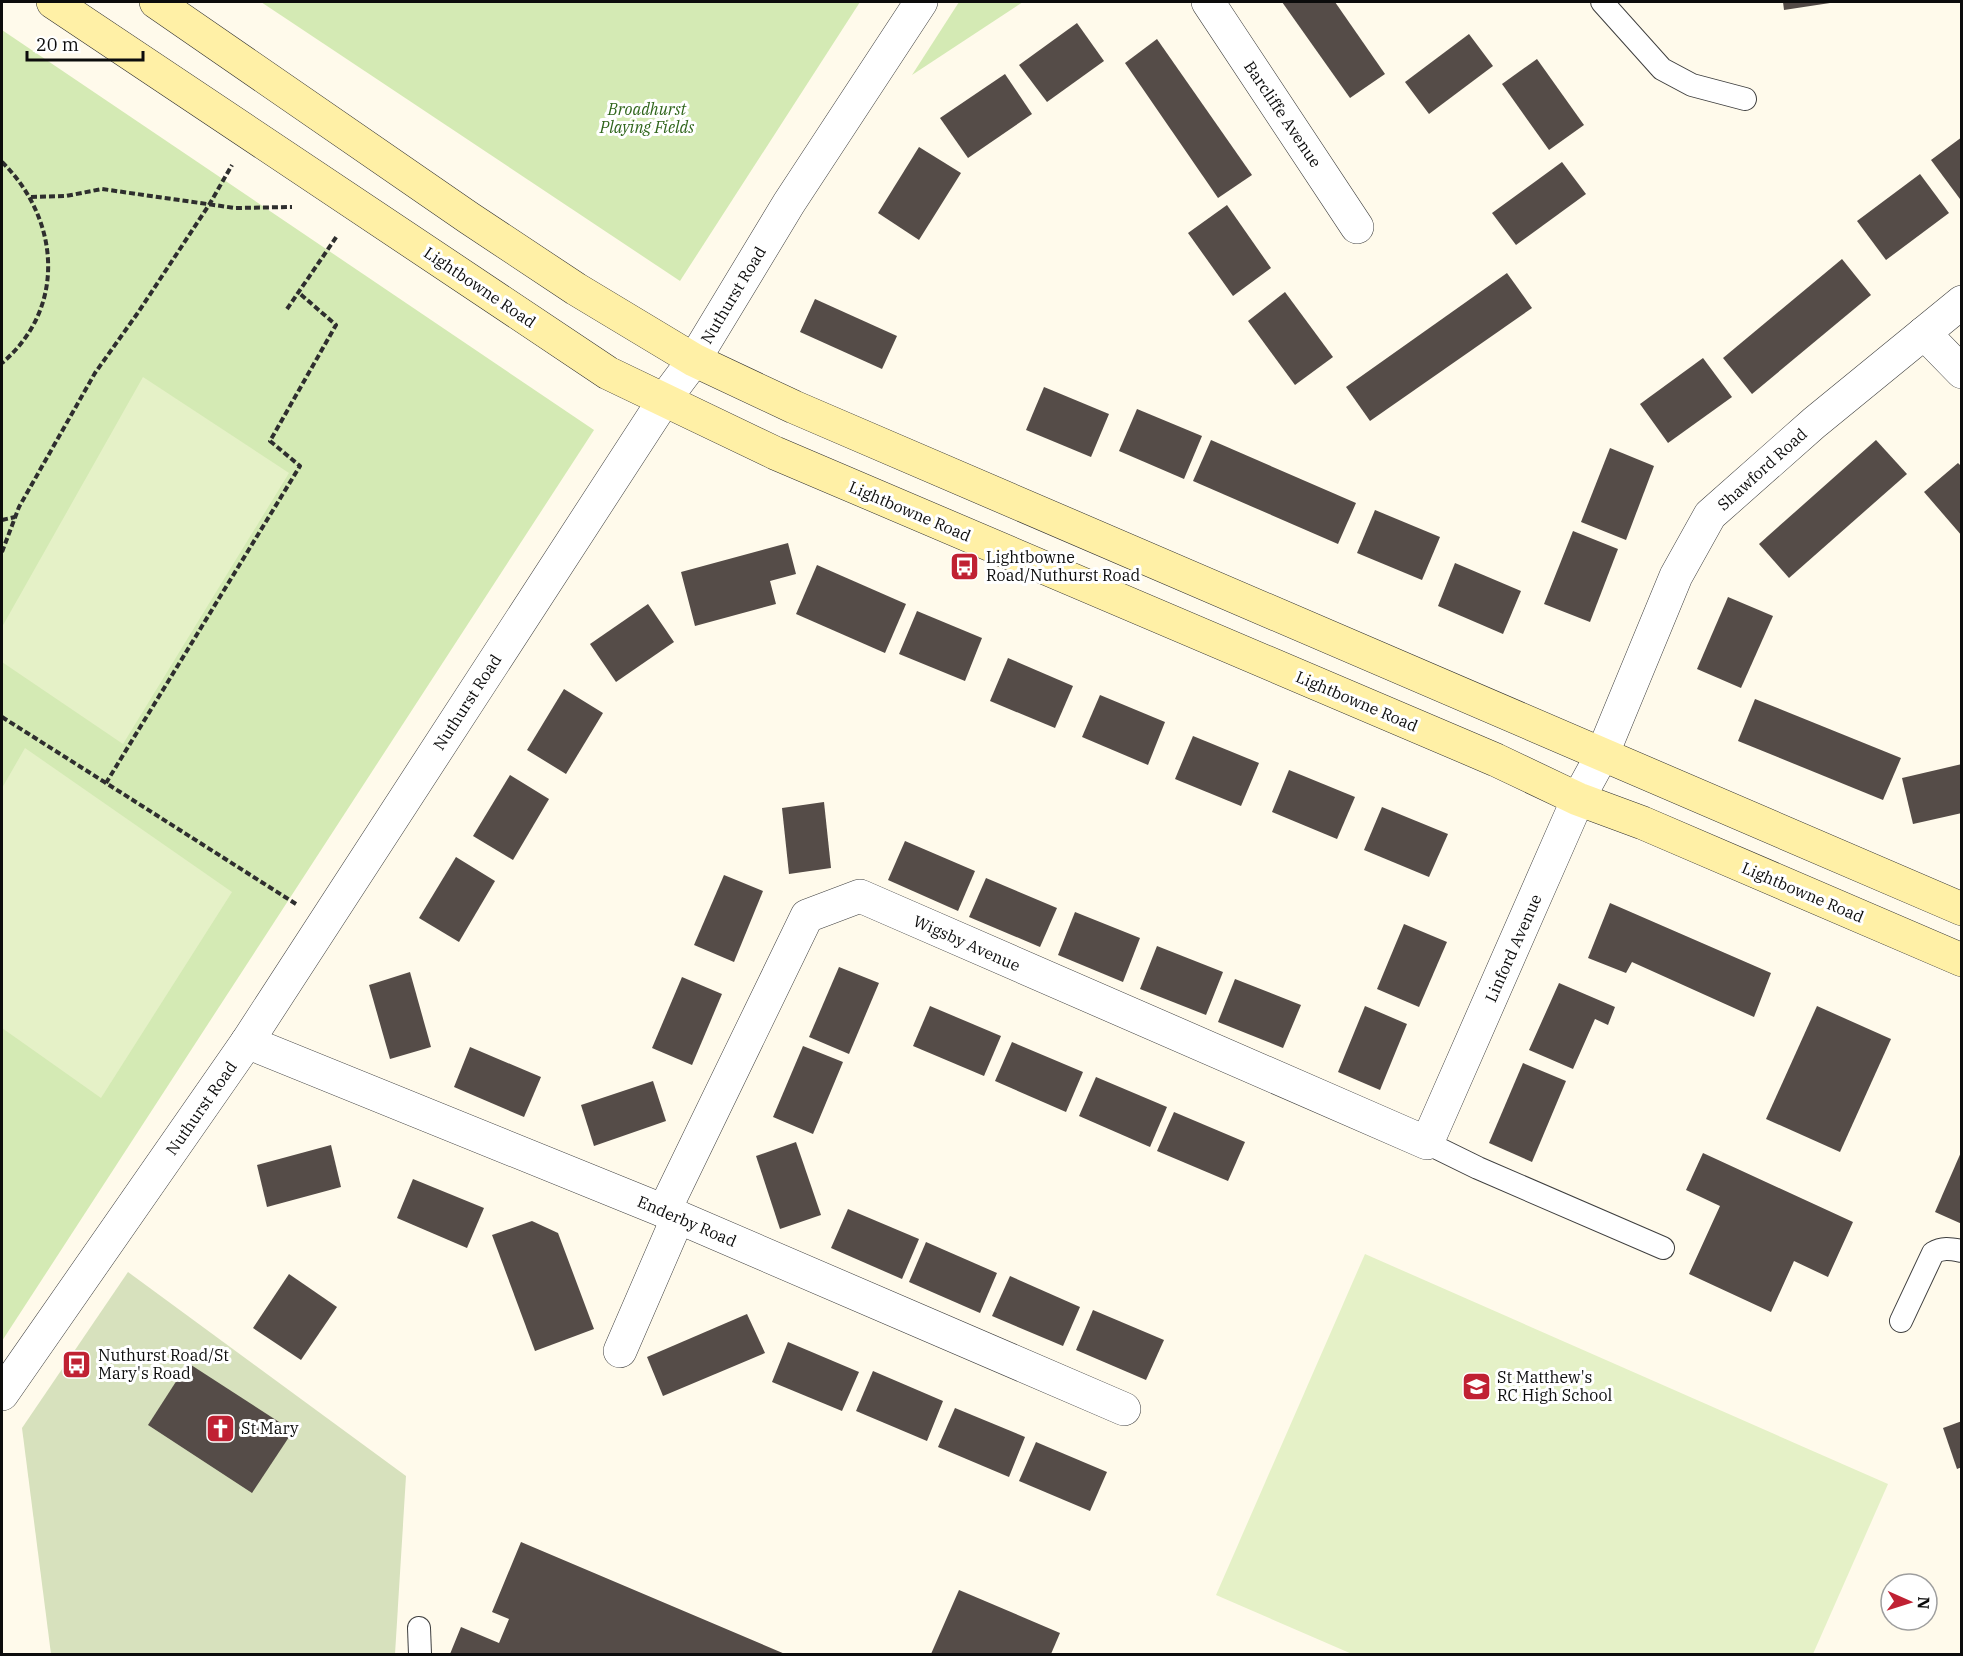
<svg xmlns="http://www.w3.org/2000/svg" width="1963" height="1656" viewBox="0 0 1963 1656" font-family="'IBM Plex Serif',serif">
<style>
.green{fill:#d4eab4}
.cemetery{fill:#d7e1bd}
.pitch{fill:#e5f1c7}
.building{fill:#554c48}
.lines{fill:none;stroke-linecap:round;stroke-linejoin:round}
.service-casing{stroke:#3f3f3f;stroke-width:24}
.minor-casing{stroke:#3f3f3f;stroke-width:34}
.tertiary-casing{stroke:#3f3f3f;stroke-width:34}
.secondary-casing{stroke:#2e2e2e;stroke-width:34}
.path{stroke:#2e2e2e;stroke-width:4;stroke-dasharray:6 3;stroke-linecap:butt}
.service{stroke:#fff;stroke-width:22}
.minor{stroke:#fff;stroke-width:33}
.tertiary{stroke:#fff;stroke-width:33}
.secondary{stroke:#fff0a6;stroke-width:33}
.labels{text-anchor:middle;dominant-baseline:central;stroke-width:6;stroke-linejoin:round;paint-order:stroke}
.park-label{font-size:16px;font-style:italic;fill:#2f651b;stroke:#fff}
.street-label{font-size:16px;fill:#0c0c0c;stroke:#fff}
.poi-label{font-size:16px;fill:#0c0c0c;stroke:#fff;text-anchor:start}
</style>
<rect width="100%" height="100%" fill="#fffaeb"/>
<!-- green -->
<g class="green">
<polygon points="261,2 860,2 680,281"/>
<polygon points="959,2 1023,2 912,75"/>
<polygon points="2,30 594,430 2,1341"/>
</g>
<!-- cemetery -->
<polygon class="cemetery" points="128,1272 406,1476 395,1654 51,1654 22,1428"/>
<!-- pitch -->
<g class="pitch">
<polygon points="143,377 289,473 123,744 2,662 2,627"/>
<polygon points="25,748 232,892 101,1098 2,1028 2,788"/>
<polygon points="1365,1254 1888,1484 1813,1654 1352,1654 1216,1595"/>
</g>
<!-- building -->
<g class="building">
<polygon points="1282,2 1335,2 1385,74 1350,98"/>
<polygon points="1783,2 1830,2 1830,3 1784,10"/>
<polygon points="1077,23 1104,61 1047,102 1019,65"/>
<polygon points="1469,34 1493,66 1429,114 1405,82"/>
<polygon points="1157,39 1252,175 1218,198 1125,63"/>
<polygon points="1537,59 1584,125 1549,150 1502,84"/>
<polygon points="1005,74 1032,114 968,158 940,118"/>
<polygon points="1962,137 1962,197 1960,199 1931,160"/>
<polygon points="919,147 961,173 919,240 878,213"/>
<polygon points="1562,162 1586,194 1516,245 1492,213"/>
<polygon points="1920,174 1949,213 1886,260 1857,221"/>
<polygon points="1227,205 1271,268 1233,296 1188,233"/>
<polygon points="1842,259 1871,295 1752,394 1723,358"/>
<polygon points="1507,273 1532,308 1370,421 1346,387"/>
<polygon points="1285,292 1333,357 1295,385 1248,321"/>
<polygon points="815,299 897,336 882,369 800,332"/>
<polygon points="1703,358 1732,397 1668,443 1640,404"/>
<polygon points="1044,387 1109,414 1091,457 1026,430"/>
<polygon points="1137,409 1202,436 1184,479 1119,451"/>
<polygon points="1211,440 1356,503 1338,544 1193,481"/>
<polygon points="1876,440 1907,474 1789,578 1759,544"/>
<polygon points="1610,448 1654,466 1626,540 1581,522"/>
<polygon points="1958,463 1962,467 1962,536 1924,492"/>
<polygon points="1375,510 1440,537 1422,580 1357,553"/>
<polygon points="1573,531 1618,549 1590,622 1544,604"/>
<polygon points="788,543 796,574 770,581 776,604 695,626 681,572"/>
<polygon points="1455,563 1521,591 1503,634 1438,606"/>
<polygon points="817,565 906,604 885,653 796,614"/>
<polygon points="1728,597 1773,616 1741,688 1697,669"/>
<polygon points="648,604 674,642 616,682 590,644"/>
<polygon points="917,611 982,638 965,681 899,654"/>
<polygon points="1008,658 1073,686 1055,728 990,701"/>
<polygon points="564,689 603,713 566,774 527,750"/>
<polygon points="1100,695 1165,722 1148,765 1082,737"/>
<polygon points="1755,699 1901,758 1883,800 1738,741"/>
<polygon points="1193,736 1259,763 1241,806 1175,779"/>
<polygon points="1962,764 1962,813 1913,824 1902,778"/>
<polygon points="1289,770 1355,797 1337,839 1272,812"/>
<polygon points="510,775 549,799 513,860 473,836"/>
<polygon points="824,802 831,868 789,874 782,808"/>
<polygon points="1382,807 1448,834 1429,877 1364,850"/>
<polygon points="905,841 975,871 958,911 888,880"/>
<polygon points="456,857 495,881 459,942 419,918"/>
<polygon points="724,875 763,891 734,962 694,945"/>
<polygon points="986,878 1057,908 1040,947 969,917"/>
<polygon points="1610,903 1771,973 1754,1017 1632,962 1626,973 1588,958"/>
<polygon points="1075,912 1140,938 1123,982 1058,955"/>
<polygon points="1404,924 1447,942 1419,1007 1377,989"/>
<polygon points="1157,946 1223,972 1206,1015 1140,989"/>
<polygon points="839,967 879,983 849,1054 809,1037"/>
<polygon points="410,972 431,1047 390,1059 369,985"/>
<polygon points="682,977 722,994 692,1065 652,1048"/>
<polygon points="1235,979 1301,1005 1283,1048 1218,1022"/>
<polygon points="1559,983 1615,1007 1608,1025 1595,1019 1573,1069 1529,1050"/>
<polygon points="930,1006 1001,1036 984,1076 913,1046"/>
<polygon points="1365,1006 1407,1024 1380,1090 1338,1072"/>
<polygon points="1817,1006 1891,1039 1840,1152 1766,1119"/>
<polygon points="1012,1042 1083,1072 1066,1112 995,1081"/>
<polygon points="803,1046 843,1062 813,1134 773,1117"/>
<polygon points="470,1047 541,1077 524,1117 454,1087"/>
<polygon points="1523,1063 1566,1081 1532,1162 1489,1143"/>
<polygon points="1096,1077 1167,1107 1150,1147 1079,1116"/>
<polygon points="653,1081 666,1121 594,1146 581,1105"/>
<polygon points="1174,1112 1245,1142 1228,1181 1157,1151"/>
<polygon points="796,1142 821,1215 780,1229 756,1156"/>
<polygon points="331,1145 341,1187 267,1207 257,1165"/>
<polygon points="1962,1150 1962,1224 1935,1212"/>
<polygon points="1703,1153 1853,1222 1828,1277 1794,1261 1771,1312 1689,1274 1720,1206 1686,1190"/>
<polygon points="413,1179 484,1208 467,1248 397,1218"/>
<polygon points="848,1209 919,1239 902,1279 831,1248"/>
<polygon points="532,1221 558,1233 594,1329 535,1351 492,1235"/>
<polygon points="926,1242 997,1273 980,1313 909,1282"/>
<polygon points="289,1274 337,1307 301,1360 253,1328"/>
<polygon points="1010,1276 1080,1307 1063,1346 992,1316"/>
<polygon points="1093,1310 1164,1340 1146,1380 1076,1350"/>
<polygon points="747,1314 765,1353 663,1396 647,1357"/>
<polygon points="788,1342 859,1372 842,1411 772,1382"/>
<polygon points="188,1363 293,1431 252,1493 148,1425"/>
<polygon points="873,1371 943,1401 927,1441 856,1411"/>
<polygon points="955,1408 1025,1437 1009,1477 938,1447"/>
<polygon points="1962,1421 1962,1467 1957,1469 1943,1428"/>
<polygon points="1036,1442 1107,1472 1090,1511 1019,1481"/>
<polygon points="521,1542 785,1654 450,1654 461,1627 499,1643 509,1619 492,1612"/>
<polygon points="959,1590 1060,1633 1051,1654 931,1654"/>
</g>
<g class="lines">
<defs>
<g id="service">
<polyline points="1602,2 1662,69 1692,85 1745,99"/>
<polyline points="1427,1143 1478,1168 1663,1248"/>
<path d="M 1901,1321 L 1933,1253 C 1943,1247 1951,1249 1962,1251"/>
<polyline points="419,1628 420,1654"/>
</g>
<g id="minor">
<polyline points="1208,2 1357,227"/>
<polyline points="1924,333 1962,372"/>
<polyline points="247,1042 664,1211 1124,1409"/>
<polyline points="664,1211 807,916 860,896 1427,1143 1578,799 1602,755 1676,576 1710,515 1814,423 1962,302"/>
<polyline points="620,1351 678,1217"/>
</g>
<polyline id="tertiary" points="2,1394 247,1042 664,400 694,360 789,203 921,2"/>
<g id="secondary">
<polyline points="53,2 608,373 775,453 1496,760 1578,799 1643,823 1962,960"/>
<polyline points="156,2 469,218 576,289 694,360 794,407 1962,909"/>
</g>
</defs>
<!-- service casing -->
<use href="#service" class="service-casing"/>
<!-- minor casing -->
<use href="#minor" class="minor-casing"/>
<!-- tertiary casing -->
<use href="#tertiary" class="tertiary-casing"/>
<!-- secondary casing -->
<use href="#secondary" class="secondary-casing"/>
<!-- path -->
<g class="path">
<path d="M 2,162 C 60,219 67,308 2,363"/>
<polyline points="31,197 66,196 102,189 235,208 292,207"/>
<polyline points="287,309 337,236"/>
<polyline points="2,520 15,517"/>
<polyline points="2,552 19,507 95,373 137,314 209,205 232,165"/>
<polyline points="2,717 106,783"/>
<polyline points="296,904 106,783 300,466 270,441 336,325 298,292"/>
</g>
<!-- service -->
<use href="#service" class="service"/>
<!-- minor -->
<use href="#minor" class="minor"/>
<!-- tertiary -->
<use href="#tertiary" class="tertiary"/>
<!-- secondary -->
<use href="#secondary" class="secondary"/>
</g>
<!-- icons -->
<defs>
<symbol id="bus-square" viewBox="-11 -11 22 22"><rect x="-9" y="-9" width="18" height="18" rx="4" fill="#c02133" stroke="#fff"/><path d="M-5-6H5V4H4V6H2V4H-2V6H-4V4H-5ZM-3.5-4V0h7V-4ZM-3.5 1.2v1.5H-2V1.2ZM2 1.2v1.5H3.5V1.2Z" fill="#fff"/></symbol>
<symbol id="school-square" viewBox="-11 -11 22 22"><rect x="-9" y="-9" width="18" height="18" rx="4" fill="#c02133" stroke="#fff"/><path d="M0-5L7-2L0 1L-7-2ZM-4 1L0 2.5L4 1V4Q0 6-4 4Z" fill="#fff"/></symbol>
<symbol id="church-square" viewBox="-11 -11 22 22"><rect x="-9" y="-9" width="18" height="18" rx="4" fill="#c02133" stroke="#fff"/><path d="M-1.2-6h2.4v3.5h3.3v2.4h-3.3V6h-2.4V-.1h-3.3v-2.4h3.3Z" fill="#fff"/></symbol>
</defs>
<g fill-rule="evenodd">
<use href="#bus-square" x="948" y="550" width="33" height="33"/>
<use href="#bus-square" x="60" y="1348" width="33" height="33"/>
<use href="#school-square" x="1460" y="1370" width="33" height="33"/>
<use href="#church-square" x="204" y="1412" width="33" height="33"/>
</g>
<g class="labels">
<!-- park labels -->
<g class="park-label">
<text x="647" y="109">Broadhurst<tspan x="647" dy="18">Playing Fields</tspan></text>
</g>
<!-- street labels -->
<g class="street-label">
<text transform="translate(1283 114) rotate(56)">Barcliffe Avenue</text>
<text transform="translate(480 287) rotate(34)">Lightbowne Road</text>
<text transform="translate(733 295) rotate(-59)">Nuthurst Road</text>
<text transform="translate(1762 469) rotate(-42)">Shawford Road</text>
<text transform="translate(910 511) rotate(23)">Lightbowne Road</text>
<text transform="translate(1357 701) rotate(23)">Lightbowne Road</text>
<text transform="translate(467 702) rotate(-57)">Nuthurst Road</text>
<text transform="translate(1803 892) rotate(23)">Lightbowne Road</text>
<text transform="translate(967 943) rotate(24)">Wigsby Avenue</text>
<text transform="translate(1513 948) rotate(-66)">Linford Avenue</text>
<text transform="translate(201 1108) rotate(-55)">Nuthurst Road</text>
<text transform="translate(687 1221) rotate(23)">Enderby Road</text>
</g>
<!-- poi labels -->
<g class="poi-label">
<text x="986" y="557">Lightbowne<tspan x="986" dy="18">Road/Nuthurst Road</tspan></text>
<text x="98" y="1355">Nuthurst Road/St<tspan x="98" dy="18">Mary's Road</tspan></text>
<text x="1497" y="1377">St Matthew's<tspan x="1497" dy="18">RC High School</tspan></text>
<text x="241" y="1428">St Mary</text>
</g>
</g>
<!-- border -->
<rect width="1963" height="1656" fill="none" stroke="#0c0c0c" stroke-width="6"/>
<!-- north arrow -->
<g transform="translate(1909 1602) rotate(93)"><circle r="28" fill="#ffffff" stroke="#9e9e9e" stroke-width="1.5"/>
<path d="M0-4.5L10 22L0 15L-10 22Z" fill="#c02133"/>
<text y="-9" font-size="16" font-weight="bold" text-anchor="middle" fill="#0c0c0c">N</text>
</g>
<!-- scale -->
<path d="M27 51v9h116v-9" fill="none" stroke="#0c0c0c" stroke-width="3"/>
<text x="36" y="51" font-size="18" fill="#0c0c0c" stroke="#ffffff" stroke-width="4.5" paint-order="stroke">20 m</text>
</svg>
